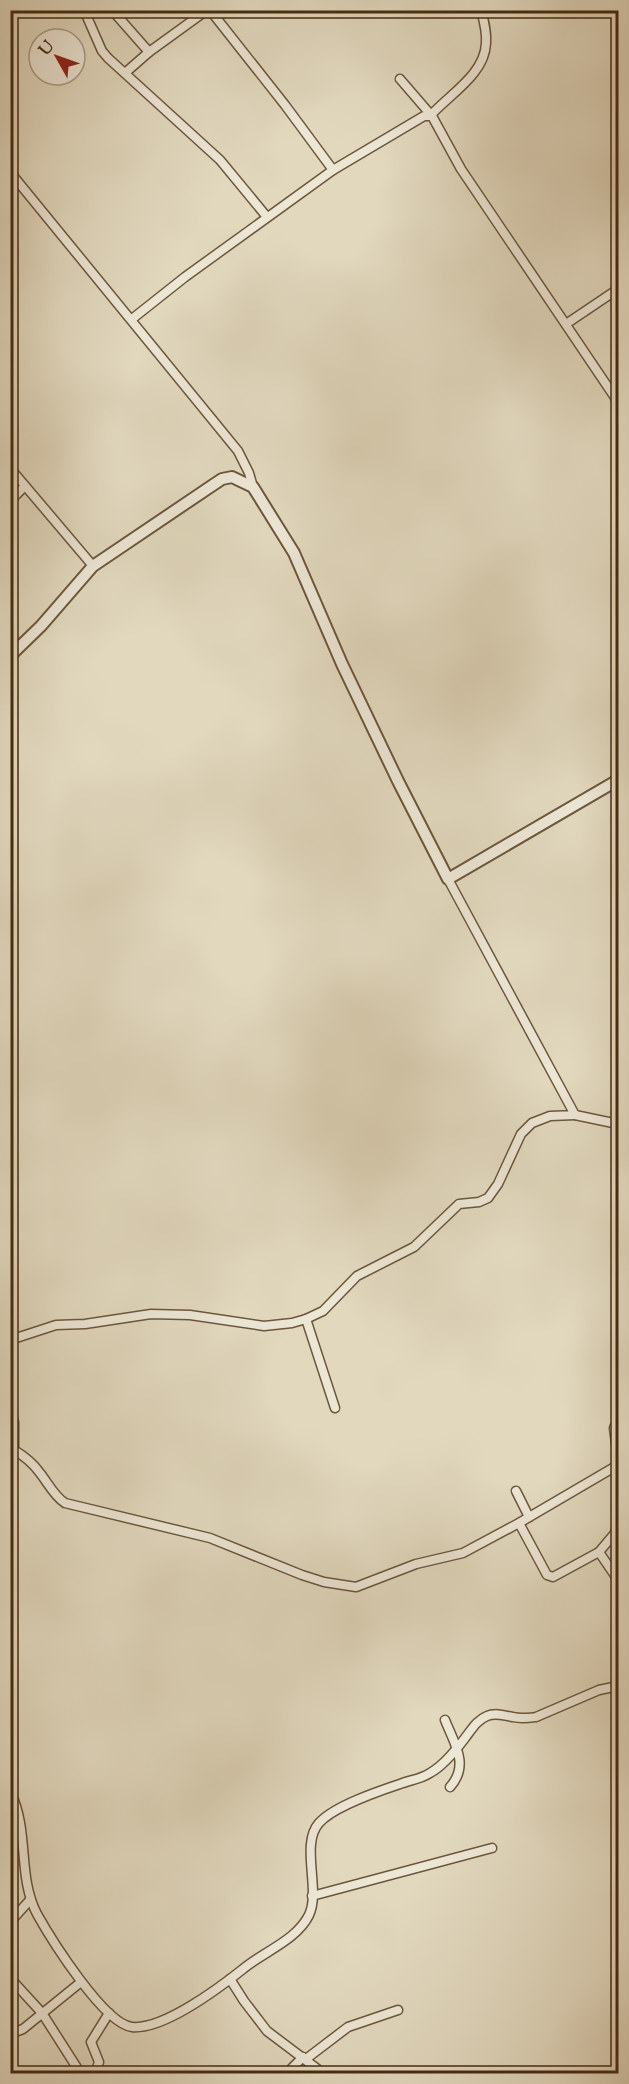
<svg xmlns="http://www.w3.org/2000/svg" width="629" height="2084" viewBox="0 0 629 2084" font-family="'Sorts Mill Goudy',serif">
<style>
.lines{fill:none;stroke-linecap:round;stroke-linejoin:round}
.minor-casing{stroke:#6d563c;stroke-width:11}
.tertiary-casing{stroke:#6d563c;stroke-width:14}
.minor{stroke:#ece6d5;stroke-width:8}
.tertiary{stroke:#ece6d5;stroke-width:10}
</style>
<rect width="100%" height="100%" fill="#e1d8be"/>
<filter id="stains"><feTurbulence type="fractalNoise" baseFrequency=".00333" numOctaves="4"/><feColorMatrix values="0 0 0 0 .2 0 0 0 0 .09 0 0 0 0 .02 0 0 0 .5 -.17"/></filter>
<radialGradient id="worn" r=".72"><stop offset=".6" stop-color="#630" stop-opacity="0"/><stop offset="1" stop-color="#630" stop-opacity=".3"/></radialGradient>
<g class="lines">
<defs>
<g id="minor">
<polyline points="84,10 102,51 108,58 220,160 267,217"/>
<polyline points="112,10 149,52"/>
<polyline points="210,10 285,105 333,170 424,116 432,116 461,169 618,402"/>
<polyline points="125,73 149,52 207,10"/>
<path d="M 400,79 L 431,115 C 450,94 485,74 486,43 C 487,32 484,21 481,10"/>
<polyline points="10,172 238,451 249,473 253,487"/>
<polyline points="132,319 185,277 333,170"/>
<polyline points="566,324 618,289"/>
<polyline points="10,468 93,566"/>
<polyline points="10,501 25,486"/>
<polyline points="575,1115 618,1124"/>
<polyline points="306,1319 335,1408"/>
<polyline points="10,1340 56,1325 85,1324 151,1314 190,1315 264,1326 292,1323 306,1319 323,1311 357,1276 414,1247 459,1204 479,1202 488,1198 498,1184 521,1134 532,1123 550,1116 575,1115 448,879"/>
<polyline points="10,1408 14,1422 14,1450 10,1451"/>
<polyline points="618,1420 614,1428 618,1459"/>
<path d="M 14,1450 C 24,1456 33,1463 40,1473 C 48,1483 54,1496 65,1503 L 210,1538 L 302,1575 L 324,1582 L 356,1587 L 416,1564 L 463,1553 L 519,1523 L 618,1465"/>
<polyline points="516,1491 529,1517"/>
<polyline points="519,1523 547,1575 553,1577 599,1552 615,1533 618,1522"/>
<polyline points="599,1552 618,1580"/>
<path d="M 445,1720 C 454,1743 470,1765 450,1787"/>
<path d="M 10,1791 C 30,1831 17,1876 37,1914 C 51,1939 104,2024 132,2027 C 163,2030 219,1988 243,1969 C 263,1952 297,1940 309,1915 C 321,1890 300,1844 319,1823 C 334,1806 379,1791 400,1784 C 410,1780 421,1779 430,1773 C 443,1766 456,1750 465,1738 C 472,1729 477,1720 487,1716 C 496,1712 504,1716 513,1717 C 521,1719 528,1718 536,1717 L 599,1690 L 618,1686"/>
<polyline points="312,1896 492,1848"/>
<polyline points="10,1922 30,1900"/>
<polyline points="10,1978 42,2013 81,2074"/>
<polyline points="230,1979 244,2001 267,2031 324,2074"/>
<polyline points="10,2034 23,2029 81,1982"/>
<polyline points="306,2059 348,2027 398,2010"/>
<polyline points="95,2074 99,2062 91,2042 109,2013"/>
<polyline points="286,2074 303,2057"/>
</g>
<polyline id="tertiary" points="10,656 41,626 93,566 213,485 222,479 232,477 253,487 294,553 342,664 398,781 448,879 618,780"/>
</defs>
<!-- minor casing -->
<use href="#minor" class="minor-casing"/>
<!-- tertiary casing -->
<use href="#tertiary" class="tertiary-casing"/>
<!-- minor -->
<use href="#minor" class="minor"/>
<!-- tertiary -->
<use href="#tertiary" class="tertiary"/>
</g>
<!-- margin -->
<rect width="629" height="2084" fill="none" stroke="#e1d8be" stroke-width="36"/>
<rect x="12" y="12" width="605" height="2060" fill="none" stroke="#462b11" stroke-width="3"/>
<rect x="18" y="18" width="593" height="2048" fill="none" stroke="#462b11" stroke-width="1.5"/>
<!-- north arrow -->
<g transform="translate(57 57) rotate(310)"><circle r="28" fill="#ece6d5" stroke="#aa9b87" stroke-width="1.5"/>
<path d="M0-4.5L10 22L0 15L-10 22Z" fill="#8f2418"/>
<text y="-9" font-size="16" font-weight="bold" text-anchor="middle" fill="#462b11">U</text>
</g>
<rect width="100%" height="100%" filter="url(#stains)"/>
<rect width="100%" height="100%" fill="url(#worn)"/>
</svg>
